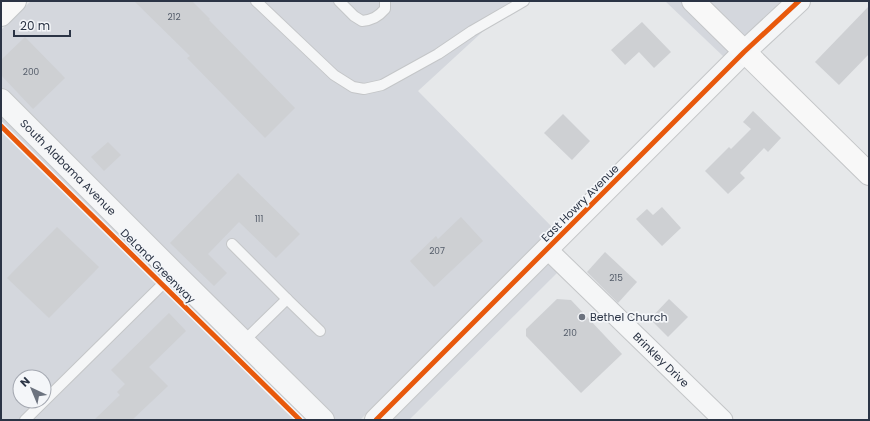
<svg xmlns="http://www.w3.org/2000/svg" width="870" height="421" viewBox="0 0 870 421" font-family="Poppins,sans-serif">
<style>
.built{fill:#d4d7dd;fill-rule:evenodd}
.building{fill:#ced0d3}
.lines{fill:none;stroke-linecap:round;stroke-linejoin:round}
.service-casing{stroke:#c4c6c8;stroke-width:12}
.minor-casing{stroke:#c4c6c8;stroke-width:21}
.tertiary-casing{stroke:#c4c6c8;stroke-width:24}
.secondary-casing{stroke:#c4c6c8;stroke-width:24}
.primary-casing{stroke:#c2c5c8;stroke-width:24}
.service{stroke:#f5f6f7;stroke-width:10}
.minor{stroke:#f5f6f7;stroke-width:19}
.tertiary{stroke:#f5f6f7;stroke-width:22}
.secondary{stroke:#f8f8f8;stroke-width:22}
.primary{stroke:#f8f8f8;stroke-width:22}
.cycleway-casing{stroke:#f4f6f9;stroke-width:8}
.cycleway{stroke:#e8590c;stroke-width:5}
.poi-dot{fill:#6c737f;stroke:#f4f6f9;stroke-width:1.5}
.labels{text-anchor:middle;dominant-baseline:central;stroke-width:3.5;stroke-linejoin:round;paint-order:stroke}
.number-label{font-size:9px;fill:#545c69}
.street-label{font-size:11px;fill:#2b3445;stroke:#f4f6f9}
.poi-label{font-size:11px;fill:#2b3445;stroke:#f4f6f9;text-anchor:start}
</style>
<rect width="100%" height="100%" fill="#e6e8ea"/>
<!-- built -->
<g class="built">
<polygon points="31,1 516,1 418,91 553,228 360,420 336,420 180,267 1,87 1,30"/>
<polygon points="665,1 680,1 730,51 724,57"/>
<polygon points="707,1 783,1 744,38"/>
<path d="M 1,114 L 309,420 L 1,420 ZM 20,377 L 44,377 L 44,401 L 20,401 Z"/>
<polygon points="548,263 558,272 409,420 391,420"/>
</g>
<!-- building -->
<g class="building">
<polygon points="134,1 192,1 210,19 209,20 295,108 265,138 187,58 190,56"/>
<polygon points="869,6 869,54 839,85 815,62"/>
<polygon points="642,22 671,52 654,68 639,52 625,65 611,50"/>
<polygon points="25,37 65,78 33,109 1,75 1,60"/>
<polygon points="753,111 781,138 768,152 764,148 740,173 745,178 728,194 705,171 729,147 731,149 751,129 743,122"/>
<polygon points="563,114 590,141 572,160 544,133"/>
<polygon points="108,142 121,155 104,171 91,157"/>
<polygon points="238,173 300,234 276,258 239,222 208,254 227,273 214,286 170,243"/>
<polygon points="662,207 681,228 662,246 636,219 647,209 653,215"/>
<polygon points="461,217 483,241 434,287 410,261 436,236 438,239"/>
<polygon points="57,227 99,267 49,318 7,278"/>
<polygon points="605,252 637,282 618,303 587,272"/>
<polygon points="557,299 571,300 622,354 581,393 526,336 526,329"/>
<polygon points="669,299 688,317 668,337 650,319"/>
<polygon points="169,313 186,331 149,367 168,386 132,420 94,420 120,395 117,392 125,384 111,370"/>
</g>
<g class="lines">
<defs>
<g id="service">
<polyline points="256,1 334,75 353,87 364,89 382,85 438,54 472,31 524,1"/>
<path d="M 339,1 L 354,16 L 362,21 C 372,20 378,17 385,9 L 385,1"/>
<polyline points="232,244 287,299 243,342"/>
<polyline points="287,299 320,331"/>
<polyline points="25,420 174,273"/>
</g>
<g id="minor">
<path id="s1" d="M 547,249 L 723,420"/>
</g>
<g id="tertiary">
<path id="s2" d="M 1,100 L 174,273 L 323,420"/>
<polyline points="376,420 744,52 799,1"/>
</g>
<polyline id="secondary" points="693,1 869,174"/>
<polyline id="primary" points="1,15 15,1"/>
</defs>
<!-- service casing -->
<use href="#service" class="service-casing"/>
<!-- minor casing -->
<use href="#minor" class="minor-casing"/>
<!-- tertiary casing -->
<use href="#tertiary" class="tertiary-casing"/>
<!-- secondary casing -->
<use href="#secondary" class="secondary-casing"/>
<!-- primary casing -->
<use href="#primary" class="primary-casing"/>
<!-- service -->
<use href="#service" class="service"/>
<!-- minor -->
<use href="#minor" class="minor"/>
<!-- tertiary -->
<use href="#tertiary" class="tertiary"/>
<!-- secondary -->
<use href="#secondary" class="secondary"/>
<!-- primary -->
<use href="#primary" class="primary"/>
<defs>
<g id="cycleway">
<polyline points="1,126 300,420"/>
<polyline points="376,420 744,52 799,1"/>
</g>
</defs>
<!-- cycleway casing -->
<use href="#cycleway" class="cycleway-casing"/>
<!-- cycleway -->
<use href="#cycleway" class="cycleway"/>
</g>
<!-- markers -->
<circle class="poi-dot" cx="582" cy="317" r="4"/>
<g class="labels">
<!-- number labels -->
<g class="number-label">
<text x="174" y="17">212</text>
<text x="31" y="72">200</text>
<text x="259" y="219">111</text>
<text x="437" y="251">207</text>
<text x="616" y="278">215</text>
<text x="570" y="333">210</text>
</g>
<!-- street labels -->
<g class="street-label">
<text stroke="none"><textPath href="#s2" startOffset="95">South Alabama Avenue</textPath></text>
<text transform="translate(580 203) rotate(-45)">East Howry Avenue</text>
<text transform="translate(158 266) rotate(45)">DeLand Greenway</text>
<text stroke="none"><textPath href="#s1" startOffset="159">Brinkley Drive</textPath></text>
</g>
<!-- poi labels -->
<g class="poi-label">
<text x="590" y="317">Bethel Church</text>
</g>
</g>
<!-- border -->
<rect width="870" height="421" fill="none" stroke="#2b3445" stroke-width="4"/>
<!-- north arrow -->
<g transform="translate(32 389) rotate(316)"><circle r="19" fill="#f4f6f9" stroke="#a4a8b1"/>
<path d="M0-3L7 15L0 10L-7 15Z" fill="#6c737f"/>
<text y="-6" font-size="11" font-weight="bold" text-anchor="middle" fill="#2b3445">N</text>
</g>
<!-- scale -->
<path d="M14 30v6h56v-6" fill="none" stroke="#2b3445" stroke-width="2"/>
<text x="20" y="30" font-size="12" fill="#2b3445" stroke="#f4f6f9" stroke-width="3" paint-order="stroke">20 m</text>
</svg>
